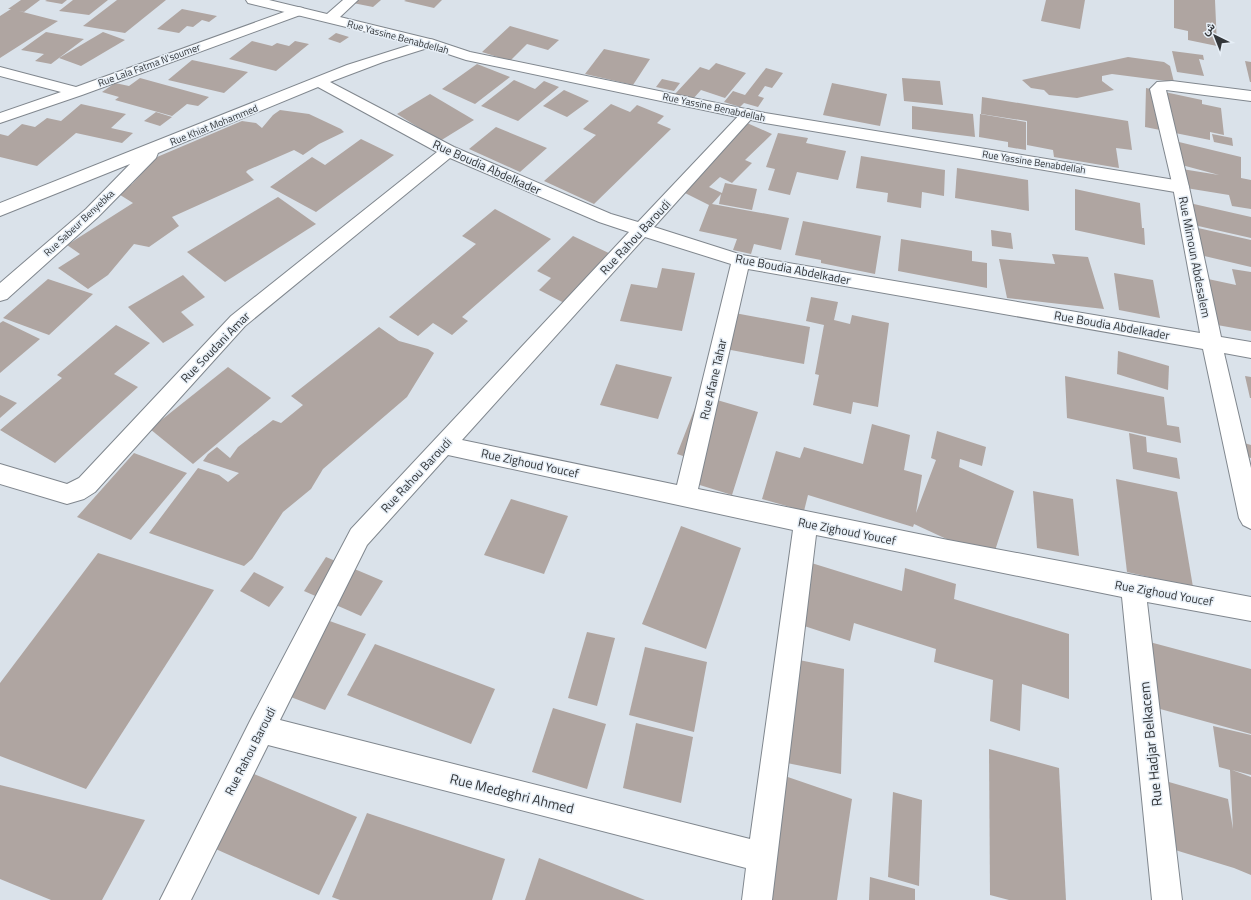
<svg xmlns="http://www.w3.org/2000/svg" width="1251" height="900" viewBox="0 0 1251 900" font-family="'Titillium Web',Vazirmatn,sans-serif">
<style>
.building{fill:#afa5a1}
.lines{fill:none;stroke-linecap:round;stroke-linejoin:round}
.minor-casing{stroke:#80878e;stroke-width:2}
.tertiary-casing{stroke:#80878e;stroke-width:2}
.minor{fill:#fff;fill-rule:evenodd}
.tertiary{fill:#fff;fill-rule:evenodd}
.labels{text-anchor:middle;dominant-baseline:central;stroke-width:3;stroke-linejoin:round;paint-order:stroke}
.far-street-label{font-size:10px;fill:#333639;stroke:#e7eff7}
.street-label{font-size:12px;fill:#333639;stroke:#e7eff7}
.near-street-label{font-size:14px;fill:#333639;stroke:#e7eff7}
</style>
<rect width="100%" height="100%" fill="#dae2ea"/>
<!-- building -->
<g class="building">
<polygon points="21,0 40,0 24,12 19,11 58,21 0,58 0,16 11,9 8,9"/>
<polygon points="47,0 67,0 62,4 45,1"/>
<polygon points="73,0 108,0 89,15 59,11"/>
<polygon points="117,0 166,0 125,33 83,26"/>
<polygon points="356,0 381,0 373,7 353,3"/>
<polygon points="406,0 442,0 434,8 404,1"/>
<polygon points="1046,0 1085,0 1080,29 1041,21"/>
<polygon points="1174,0 1215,0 1217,46 1188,40 1188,31 1174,28"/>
<polygon points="182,9 217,16 209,22 202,20 193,27 187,26 179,33 157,29"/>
<polygon points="510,26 559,40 548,50 527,44 510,61 482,52"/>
<polygon points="46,32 84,39 51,64 35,61 44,54 21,50"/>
<polygon points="103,32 125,40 81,66 59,58"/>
<polygon points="336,33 349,37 340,43 328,39"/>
<polygon points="252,41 272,46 277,43 289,46 295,41 309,44 276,71 229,59"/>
<polygon points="604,49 650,59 633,85 585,74"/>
<polygon points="1172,51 1203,55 1204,60 1199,59 1204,76 1177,72"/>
<polygon points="1128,57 1164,62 1170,66 1174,82 1112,74 1102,76 1102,81 1114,90 1077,98 1049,95 1044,90 1031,88 1022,80"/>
<polygon points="192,60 248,72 224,93 168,80"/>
<polygon points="1245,61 1251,62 1251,82 1250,82"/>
<polygon points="716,63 746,73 725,98 701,90 692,100 675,94 700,67 709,70"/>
<polygon points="477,64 510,77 475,104 442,89"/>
<polygon points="766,68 783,73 772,88 765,86 758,96 764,98 758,107 744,103 740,107 724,102 733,91 745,95"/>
<polygon points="140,78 209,97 198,106 187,104 172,116 115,100 119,97 102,92 115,83 129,86"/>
<polygon points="902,78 940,81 943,105 904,101"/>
<polygon points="662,79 680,83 674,91 656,87"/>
<polygon points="514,80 535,89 544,81 559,87 518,121 481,106"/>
<polygon points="832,83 887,94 880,126 823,115"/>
<polygon points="1146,88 1202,100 1202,104 1221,108 1224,135 1210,132 1210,140 1145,127"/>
<polygon points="564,90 589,101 567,117 543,106"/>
<polygon points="430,94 474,120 440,141 397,114"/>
<polygon points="982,97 1128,121 1132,150 1116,148 1119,168 1054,157 1053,150 1027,145 1027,121 981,114"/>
<polygon points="81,104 126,114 111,128 133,133 122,143 76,133 37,166 0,157 0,134 8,136 22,124 35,127 47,118 61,121"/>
<polygon points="611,104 630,112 637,105 664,116 657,123 671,129 594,204 544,181 596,135 583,129"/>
<polygon points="912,106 973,114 975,137 912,129"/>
<polygon points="280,110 309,114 341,129 344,132 319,144 303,155 294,150 248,170 246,172 254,180 172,217 179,226 149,247 134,244 108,275 88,289 58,268 80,254 67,245 133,203 117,193 132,184 157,157 242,121 256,123 262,128 273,115"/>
<polygon points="156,112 172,117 160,126 144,121"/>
<polygon points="980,114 1026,122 1026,150 1008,147 1008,142 979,137"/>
<polygon points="747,123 772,134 745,160 752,163 732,183 720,177 709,187 722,193 725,183 757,189 752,210 719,204 721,194 712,204 789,218 781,250 754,244 751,254 733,250 737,239 699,231 709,205 683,192 699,177 693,174"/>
<polygon points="496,127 547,148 520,172 469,149"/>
<polygon points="778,133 808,138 806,143 846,151 838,180 797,172 790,195 768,190 775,169 766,167"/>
<polygon points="1212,134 1232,138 1233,146 1214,142"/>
<polygon points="361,139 394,155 316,212 270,187 312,157 325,165"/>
<polygon points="1179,142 1241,157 1241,178 1251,180 1251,209 1232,206 1229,195 1186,188 1182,169 1219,175 1178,164"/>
<polygon points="861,156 945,170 944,196 922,192 921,208 887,202 888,193 856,188"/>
<polygon points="957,168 1028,180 1029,211 955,198"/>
<polygon points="1075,189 1140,203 1142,228 1144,228 1145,245 1075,230"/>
<polygon points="278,197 316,224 225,282 187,252"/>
<polygon points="1185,202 1251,217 1251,238 1185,223"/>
<polygon points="495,209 551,239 462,317 468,321 452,335 433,323 418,336 389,317 476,244 462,236"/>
<polygon points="803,221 881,236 875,274 821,263 821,260 795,255"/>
<polygon points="1198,228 1251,240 1251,267 1200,255"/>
<polygon points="991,230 1011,233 1013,249 992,246"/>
<polygon points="573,236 615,256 568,305 539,290 551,278 537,271"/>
<polygon points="901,239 972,251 972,261 987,263 987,288 898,271"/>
<polygon points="1052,254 1088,257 1104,309 1007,298 999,259 1055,264"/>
<polygon points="662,268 695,273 682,331 620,321 631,284 657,288"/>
<polygon points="1232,269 1251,272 1251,331 1217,325 1208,279 1236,285"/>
<polygon points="1114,273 1153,280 1160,318 1119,310"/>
<polygon points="183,275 205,297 181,312 194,325 163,343 128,307"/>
<polygon points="48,279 93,294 49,335 3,318"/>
<polygon points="811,297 838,302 834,320 850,324 852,315 889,323 878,407 853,402 851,414 813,405 819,375 815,374 824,325 806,321"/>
<polygon points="724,311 810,327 804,364 715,347"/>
<polygon points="3,321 40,339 0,373 0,323"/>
<polygon points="116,325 150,343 114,374 138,387 55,463 0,430 62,378 57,375"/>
<polygon points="379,327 399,341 428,349 434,353 407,397 323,469 311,489 283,512 252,559 244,566 149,533 198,468 219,475 228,482 239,473 203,461 208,454 217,447 230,458 238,447 273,420 281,423 303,405 291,396"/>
<polygon points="1118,351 1169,366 1168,390 1117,374"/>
<polygon points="616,364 672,377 658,419 600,405"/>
<polygon points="228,367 271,398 193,464 150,429"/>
<polygon points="1065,376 1164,397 1167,425 1179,427 1181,443 1067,418"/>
<polygon points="1245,376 1251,377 1251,398 1250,398"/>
<polygon points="0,395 17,403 0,418"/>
<polygon points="700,395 758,412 732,495 690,482 698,461 677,454"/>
<polygon points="872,424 910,435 904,470 922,475 916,513 936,460 931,458 937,431 986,447 982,466 960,459 959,467 1014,491 992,560 914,524 913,527 808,495 804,511 762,499 776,451 800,458 804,447 863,464"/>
<polygon points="1129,433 1146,437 1147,452 1177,458 1180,479 1133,469"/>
<polygon points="1230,439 1251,445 1251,458 1232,454"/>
<polygon points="134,453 187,473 131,540 77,517"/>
<polygon points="1116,479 1177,492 1193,587 1127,572"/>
<polygon points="1033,491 1073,499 1079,556 1037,548"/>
<polygon points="511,499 568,516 544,574 484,555"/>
<polygon points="681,526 741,548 706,649 642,624"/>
<polygon points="98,553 214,590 86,789 0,756 0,683"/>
<polygon points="326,557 383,581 361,616 304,591"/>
<polygon points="805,561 902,591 905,568 956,584 954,599 1069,634 1069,699 1022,684 1020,731 990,721 993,680 934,662 936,649 854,623 850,641 792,622"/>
<polygon points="254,572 284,587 269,607 240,591"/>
<polygon points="310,614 366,634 325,710 267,688"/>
<polygon points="587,632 615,638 597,706 568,698"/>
<polygon points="1142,640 1251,669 1251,734 1142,704"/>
<polygon points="375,644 495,689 471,744 347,695"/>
<polygon points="645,647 707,662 694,732 629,715"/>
<polygon points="794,659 844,669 841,774 787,763"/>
<polygon points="553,708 606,724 587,789 532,772"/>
<polygon points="636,723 693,737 681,803 623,788"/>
<polygon points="1213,726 1251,735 1251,775 1232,770 1251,777 1251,875 1234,868 1162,846 1155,778 1228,799 1233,829 1230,770 1219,767"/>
<polygon points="989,749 1059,768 1066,900 1009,900 990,895"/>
<polygon points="242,769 357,817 319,895 200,842"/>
<polygon points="779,774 852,799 837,900 754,900"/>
<polygon points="0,785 145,820 102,900 51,900 0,879"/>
<polygon points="893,792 922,800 919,886 888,877"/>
<polygon points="367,813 505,859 492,900 340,900 332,897"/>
<polygon points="539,858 645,900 525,900"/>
<polygon points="870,877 915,889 915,900 869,900"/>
</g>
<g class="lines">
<defs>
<g id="minor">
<polygon points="298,7 303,8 305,11 303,14 82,95 0,123 0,113 61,92 0,76 0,67 76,87"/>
<path d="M 429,39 L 434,40 L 436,43 L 434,46 L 383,62 L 330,82 L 454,147 L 611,214 L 638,222 L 743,111 L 748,109 L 753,111 L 756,114 L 753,117 L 654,227 L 742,255 L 1200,333 L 1173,187 L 1150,89 L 1157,82 L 1172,81 L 1251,91 L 1251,101 L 1166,90 L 1189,187 L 1221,337 L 1251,342 L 1251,358 L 1224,353 L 1251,468 L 1251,529 L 1243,525 L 1239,518 L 1203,349 L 748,269 L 698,489 L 948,540 L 1251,597 L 1251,621 L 1147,602 L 1182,900 L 1152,900 L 1122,597 L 816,535 L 772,900 L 742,900 L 746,868 L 268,745 L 191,900 L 160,900 L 251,719 L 351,529 L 629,232 L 599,222 L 450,158 L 245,326 L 95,492 L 84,499 L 67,504 L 0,484 L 0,464 L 67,484 L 79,478 L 231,316 L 437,152 L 318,87 L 158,153 L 156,158 L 98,217 L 7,299 L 0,301 L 0,283 L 86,209 L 130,164 L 0,216 L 0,203 L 347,65 ZM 645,237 L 731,264 L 677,485 L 462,440 ZM 448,455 L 793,530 L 750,839 L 280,720 L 367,545 Z"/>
</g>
<polygon id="tertiary" points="246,0 269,0 327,14 343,0 358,0 340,17 434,40 470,52 765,113 1181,181 1187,183 1189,187 1187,191 1181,193 765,123 466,60 424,46 248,3"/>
</defs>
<!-- minor casing -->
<use href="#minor" class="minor-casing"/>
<!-- tertiary casing -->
<use href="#tertiary" class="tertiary-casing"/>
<!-- minor -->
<use href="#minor" class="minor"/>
<!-- tertiary -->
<use href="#tertiary" class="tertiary"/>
</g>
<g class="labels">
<!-- far-street labels -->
<g class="far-street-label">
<text transform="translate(398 37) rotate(15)">Rue Yassine Benabdellah</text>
<text transform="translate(149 65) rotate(-20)">Rue Lala Fatma N'soumer</text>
<text transform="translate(714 107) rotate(12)">Rue Yassine Benabdellah</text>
<text transform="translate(214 125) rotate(-22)">Rue Khiat Mohammed</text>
<text transform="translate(1034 162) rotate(9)">Rue Yassine Benabdellah</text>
<text transform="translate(79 223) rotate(-43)">Rue Sabeur Benyebka</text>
</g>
<!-- street labels -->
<g class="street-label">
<text transform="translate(487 167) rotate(24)">Rue Boudia Abdelkader</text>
<text transform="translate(635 237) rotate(-47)">Rue Rahou Baroudi</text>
<text transform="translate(1195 257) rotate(79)">Rue Mimoun Abdesalem</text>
<text transform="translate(793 269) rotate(11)">Rue Boudia Abdelkader</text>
<text transform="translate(1112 325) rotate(10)">Rue Boudia Abdelkader</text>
<text transform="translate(215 347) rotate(-46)">Rue Soudani Amar</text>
<text transform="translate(713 379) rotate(-77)">Rue Afane Tahar</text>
<text transform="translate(530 463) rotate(12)">Rue Zighoud Youcef</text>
<text transform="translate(416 475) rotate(-47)">Rue Rahou Baroudi</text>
<text transform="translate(847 531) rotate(11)">Rue Zighoud Youcef</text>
<text transform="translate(1164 593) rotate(10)">Rue Zighoud Youcef</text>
<text transform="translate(250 751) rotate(-63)">Rue Rahou Baroudi</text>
</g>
<!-- near-street labels -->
<g class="near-street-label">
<text transform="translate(1150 744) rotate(-96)">Rue Hadjar Belkacem</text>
<text transform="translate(512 793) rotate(14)">Rue Medeghri Ahmed</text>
</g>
</g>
<!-- north arrow -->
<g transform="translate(1215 36) rotate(317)" stroke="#e7eff7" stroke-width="3" paint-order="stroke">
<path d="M0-3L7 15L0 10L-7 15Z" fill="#333639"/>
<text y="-6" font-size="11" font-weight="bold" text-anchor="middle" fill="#333639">ش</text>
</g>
</svg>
